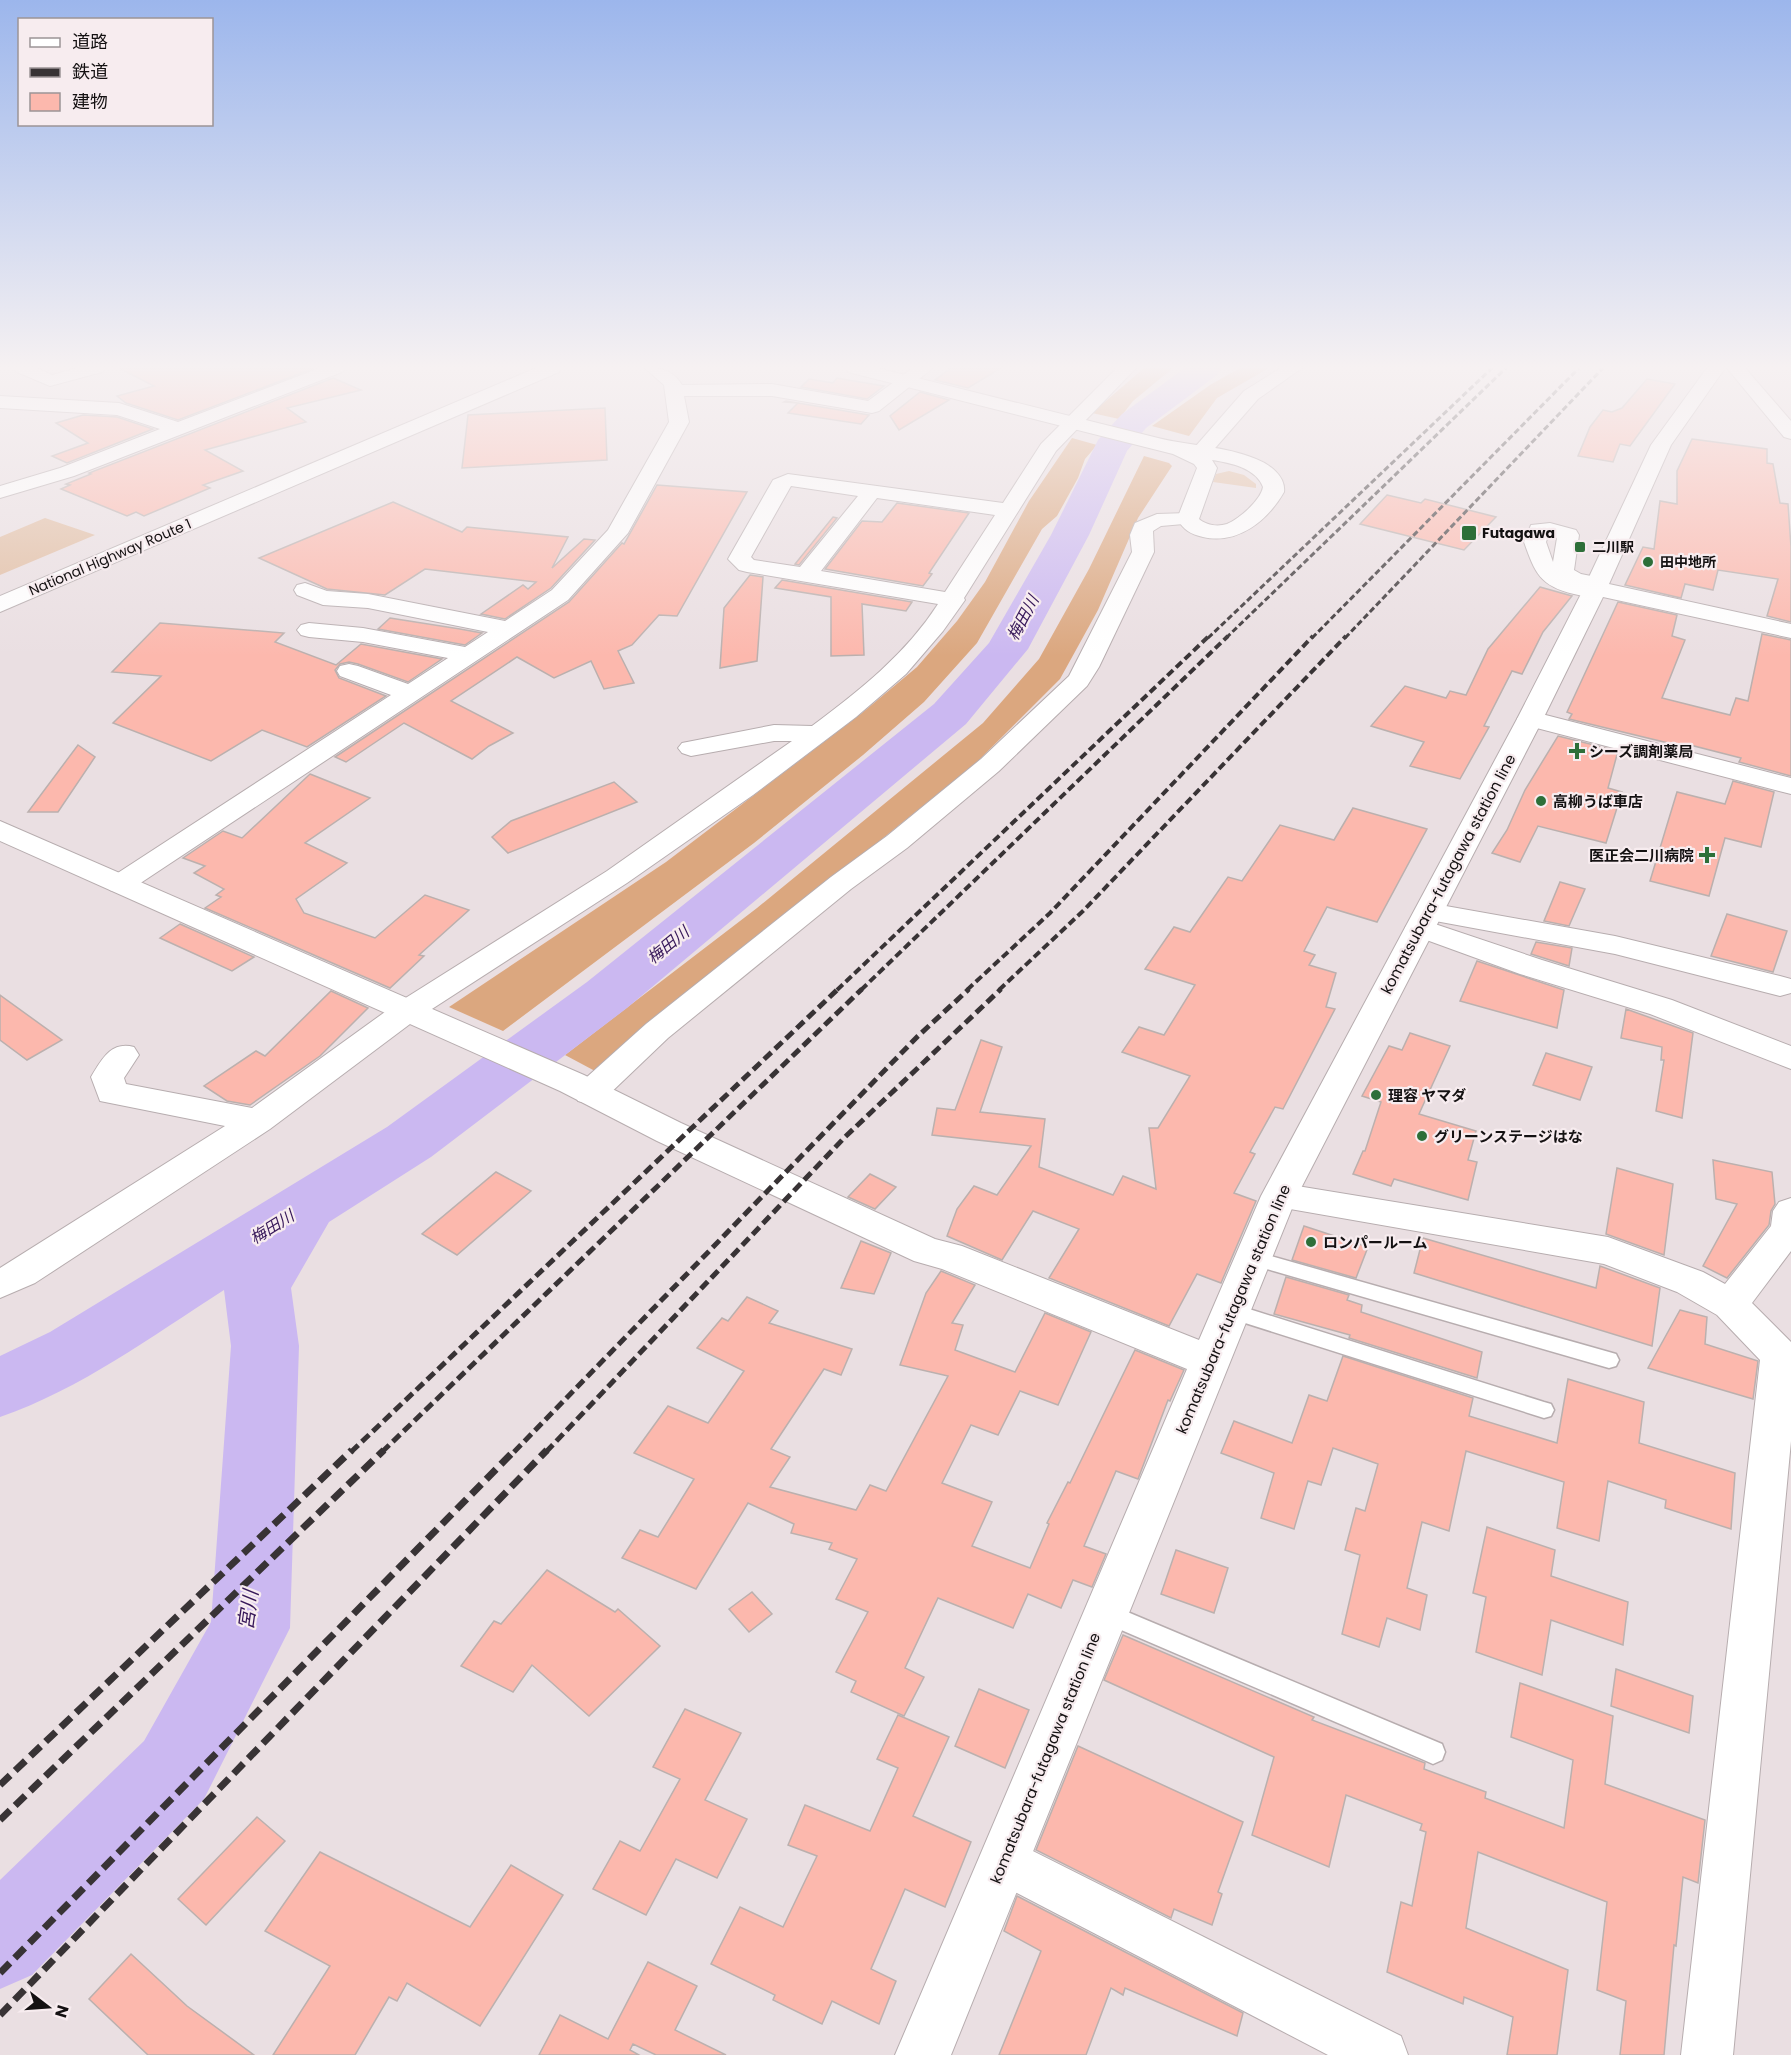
<svg xmlns="http://www.w3.org/2000/svg" width="1791" height="2055" viewBox="0 0 1791 2055" font-family="Poppins,'Noto Sans JP',sans-serif">
<style>
.green{fill:#e1bda2}
.forest{fill:#dba77f}
.lines{fill:none;stroke-linecap:round;stroke-linejoin:round}
.river{fill:#cbb8f1;fill-rule:evenodd}
.building{fill:#fcb8ad;stroke:#bbb0ae;stroke-width:1.5}
.lane-casing{stroke:#b7adaf;stroke-width:3}
.street-casing{stroke:#b7adaf;stroke-width:2}
.secondary-casing{stroke:#b7adaf;stroke-width:2}
.highway-casing{stroke:#b7adaf;stroke-width:2}
.lane{fill:#fff;fill-rule:evenodd}
.street{fill:#fff;fill-rule:evenodd}
.secondary{fill:#fff;fill-rule:evenodd}
.highway{fill:#fff;fill-rule:evenodd}
.rail-far3{stroke:#383335;stroke-width:3;stroke-dasharray:6 3;stroke-linecap:butt}
.rail-far2{stroke:#383335;stroke-width:4;stroke-dasharray:8 4;stroke-linecap:butt}
.rail-far1{stroke:#383335;stroke-width:5;stroke-dasharray:10 5;stroke-linecap:butt}
.rail{stroke:#383335;stroke-width:7;stroke-dasharray:14 7;stroke-linecap:butt}
.poi-dot{fill:#2d6f39;stroke:#f7ecef;stroke-width:2}
.labels{text-anchor:middle;dominant-baseline:central;stroke-width:4.5;stroke-linejoin:round;paint-order:stroke}
.far-poi-label{font-size:14px;font-weight:bold;fill:#141112;stroke:#f7ecef;text-anchor:start}
.far-street-label{font-size:14px;fill:#141112;stroke:#f7ecef}
.poi-label{font-size:15px;font-weight:bold;fill:#141112;stroke:#f7ecef;text-anchor:start}
.street-label{font-size:15px;fill:#141112;stroke:#f7ecef}
.water-label{font-size:16px;font-style:italic;fill:#361759;stroke:#f7ecef}
.near-water-label{font-size:20px;font-style:italic;fill:#361759;stroke:#f7ecef}
</style>
<rect width="100%" height="100%" fill="#eadfe2"/>
<!-- green -->
<g class="green">
<polygon points="1229,471 1244,475 1256,484 1256,488 1213,482 1216,474"/>
<polygon points="45,518 95,535 0,575 0,537"/>
</g>
<!-- forest -->
<g class="forest">
<polygon points="1144,368 1173,368 1133,401 1119,419 1092,413"/>
<polygon points="1240,368 1269,368 1217,398 1189,436 1152,426 1210,385"/>
<polygon points="1072,438 1097,445 1085,459 1078,478 1057,516 1042,529 977,643 924,702 863,755 754,843 503,1031 449,1007 666,862 862,713 917,667 957,621 985,582 1029,501"/>
<polygon points="1144,456 1169,463 1172,466 1138,518 1098,610 1060,679 976,763 595,1071 565,1055 757,908 983,723 1039,659 1089,569"/>
</g>
<g class="lines">
<!-- river -->
<path class="river" d="M 1185,368 L 1222,368 L 1217,375 L 1146,428 L 1127,451 L 1089,535 L 1028,649 L 966,724 L 627,1008 L 431,1157 L 329,1222 L 291,1288 L 299,1346 L 290,1628 L 204,1799 L 32,1975 L 0,1989 L 0,1880 L 144,1741 L 211,1622 L 231,1346 L 224,1290 C 152,1336 81,1389 0,1417 L 0,1356 L 50,1332 L 387,1127 L 587,982 L 934,704 L 989,643 L 1051,535 L 1098,440 L 1122,414 Z"/>
</g>
<!-- building -->
<g class="building">
<polygon points="119,368 309,368 312,369 178,420 126,403 117,396 154,386"/>
<polygon points="951,368 1001,368 968,388 935,380"/>
<polygon points="333,378 361,390 287,408 306,422 205,450 243,471 203,485 210,488 144,516 136,512 127,516 61,489 70,485 66,484 91,474 89,473"/>
<polygon points="837,378 848,380 884,386 867,399 801,387 809,379 833,383"/>
<polygon points="1647,379 1675,384 1630,446 1620,444 1613,462 1578,456 1590,427 1603,410 1612,412 1622,408"/>
<polygon points="920,392 949,400 899,430 890,416"/>
<polygon points="786,401 869,415 861,424 788,413 798,403 784,402"/>
<polygon points="605,408 607,460 462,468 468,415"/>
<polygon points="83,415 117,417 153,429 67,463 52,456 88,443 56,423"/>
<polygon points="1692,439 1767,449 1767,463 1773,464 1780,503 1788,504 1791,547 1791,622 1767,616 1778,579 1718,570 1713,590 1685,584 1681,598 1625,585 1643,547 1654,549 1660,501 1677,504 1677,471"/>
<polygon points="657,485 747,492 677,616 659,615 632,645 618,651 634,683 604,689 591,661 554,678 517,657 451,701 513,733 489,746 472,759 404,723 346,762 335,757 569,602 622,543 624,544"/>
<polygon points="1387,495 1421,503 1425,499 1496,517 1464,550 1360,524"/>
<polygon points="393,502 462,532 467,527 568,537 552,568 584,539 595,540 551,588 505,619 481,614 523,585 528,589 536,582 425,569 385,595 327,589 259,558"/>
<polygon points="897,503 969,513 929,573 932,574 923,586 825,569 862,521 882,522"/>
<polygon points="833,517 837,518 799,565 795,564"/>
<polygon points="750,575 763,577 757,661 720,668 724,608"/>
<polygon points="782,580 912,602 906,611 862,604 864,655 831,656 831,597 775,588"/>
<polygon points="1540,587 1572,596 1543,632 1522,674 1512,671 1484,726 1489,727 1460,779 1410,766 1424,742 1371,726 1405,686 1446,698 1450,691 1466,695 1488,649"/>
<polygon points="1618,602 1677,615 1672,636 1685,640 1662,698 1730,715 1736,698 1748,701 1762,634 1791,640 1791,776 1739,762 1741,758 1690,745 1689,748 1569,719 1572,714 1567,712"/>
<polygon points="390,618 460,629 482,633 465,645 378,629"/>
<polygon points="160,623 284,633 275,642 336,665 361,644 442,659 408,682 358,664 349,662 340,664 335,670 339,678 386,696 307,747 262,730 211,761 113,723 161,676 112,672"/>
<polygon points="1558,736 1618,751 1608,788 1622,792 1606,843 1538,826 1520,862 1492,853 1507,830 1525,790"/>
<polygon points="78,745 95,757 58,812 28,812"/>
<polygon points="310,774 370,798 305,843 347,863 296,899 304,913 375,938 425,895 469,910 419,955 424,956 390,988 205,908 221,897 216,895 224,889 194,873 205,866 183,858 223,831 242,838"/>
<polygon points="1733,781 1774,792 1761,847 1725,838 1709,896 1650,881 1677,792 1725,804"/>
<polygon points="614,782 637,802 508,853 492,837 511,821"/>
<polygon points="1353,808 1427,829 1377,922 1327,907 1304,951 1315,955 1309,965 1336,973 1326,1007 1335,1009 1283,1109 1275,1107 1250,1152 1255,1154 1234,1193 1256,1201 1221,1283 1197,1274 1169,1326 1049,1278 1079,1229 1033,1211 1002,1260 947,1236 957,1209 974,1186 997,1195 1031,1146 932,1135 937,1108 955,1110 981,1040 1002,1047 980,1112 1045,1119 1039,1167 1113,1195 1123,1176 1156,1189 1149,1128 1158,1128 1190,1076 1122,1052 1139,1027 1164,1035 1195,985 1145,969 1174,927 1190,932 1228,877 1242,881 1280,825 1334,840"/>
<polygon points="1560,882 1585,889 1569,926 1544,921"/>
<polygon points="1727,914 1787,931 1773,972 1711,956"/>
<polygon points="180,924 254,957 232,971 160,938"/>
<polygon points="1536,942 1572,948 1569,966 1531,954"/>
<polygon points="1477,961 1564,990 1557,1028 1460,1001"/>
<polygon points="331,991 368,1008 320,1056 250,1105 227,1101 204,1086 256,1051 265,1056"/>
<polygon points="0,995 62,1040 27,1060 0,1040"/>
<polygon points="1626,1009 1693,1033 1682,1118 1656,1111 1664,1060 1661,1060 1662,1047 1621,1038"/>
<polygon points="1410,1033 1450,1046 1419,1114 1476,1131 1468,1160 1477,1162 1468,1200 1394,1179 1391,1186 1353,1174 1363,1151 1365,1151 1381,1102 1362,1096 1389,1046 1402,1050"/>
<polygon points="1546,1053 1592,1067 1580,1100 1533,1085"/>
<polygon points="1713,1160 1772,1172 1775,1204 1771,1211 1769,1225 1727,1278 1703,1266 1737,1204 1716,1199"/>
<polygon points="1617,1168 1673,1184 1664,1255 1606,1234"/>
<polygon points="496,1172 531,1191 457,1255 422,1234"/>
<polygon points="870,1174 896,1187 875,1209 848,1197"/>
<polygon points="1304,1226 1368,1247 1356,1278 1292,1260"/>
<polygon points="1423,1238 1596,1288 1600,1266 1660,1288 1652,1346 1414,1273"/>
<polygon points="861,1241 891,1253 874,1294 841,1288"/>
<polygon points="941,1271 975,1285 952,1323 963,1325 955,1350 1015,1372 1045,1313 1091,1332 1058,1405 1020,1391 998,1435 971,1425 942,1483 992,1502 972,1546 1030,1568 1049,1524 1047,1523 1068,1482 1070,1483 1135,1350 1184,1370 1170,1401 1168,1400 1138,1479 1116,1471 1084,1546 1106,1554 1092,1587 1073,1580 1061,1608 1028,1594 1013,1628 938,1598 905,1668 924,1677 904,1716 851,1692 856,1681 836,1672 868,1612 836,1599 857,1559 829,1549 832,1543 791,1533 794,1524 748,1503 696,1589 622,1558 640,1530 658,1537 694,1479 634,1453 668,1406 708,1423 744,1371 697,1348 722,1318 728,1321 747,1297 778,1311 769,1323 852,1349 841,1375 824,1369 771,1449 790,1457 770,1487 856,1510 870,1485 886,1491 948,1376 900,1365 926,1293"/>
<polygon points="1286,1277 1349,1295 1347,1300 1362,1305 1361,1312 1482,1352 1477,1378 1349,1338 1350,1335 1274,1314"/>
<polygon points="1680,1310 1707,1317 1705,1344 1758,1361 1753,1399 1648,1368"/>
<polygon points="1343,1356 1473,1398 1469,1416 1557,1443 1568,1379 1644,1402 1639,1443 1735,1473 1731,1529 1665,1508 1666,1500 1608,1481 1599,1541 1557,1528 1564,1482 1466,1451 1449,1531 1422,1522 1407,1588 1427,1595 1420,1630 1387,1618 1379,1647 1342,1634 1360,1555 1345,1550 1356,1508 1365,1511 1378,1464 1333,1448 1321,1485 1308,1481 1294,1529 1261,1518 1274,1473 1221,1453 1234,1421 1292,1443 1309,1395 1327,1401"/>
<polygon points="1487,1527 1555,1550 1551,1576 1628,1602 1623,1645 1551,1620 1542,1675 1476,1652 1486,1597 1473,1593"/>
<polygon points="1176,1550 1228,1568 1214,1613 1161,1594"/>
<polygon points="547,1570 615,1612 618,1609 660,1646 589,1716 532,1665 513,1692 461,1666 494,1621 501,1624"/>
<polygon points="752,1592 772,1614 749,1632 729,1609"/>
<polygon points="1123,1635 1314,1717 1312,1720 1425,1763 1424,1769 1486,1792 1485,1798 1564,1828 1573,1760 1511,1737 1520,1683 1613,1716 1605,1784 1705,1820 1698,1883 1683,1877 1676,1946 1674,1945 1664,2055 1620,2055 1626,2001 1597,1990 1607,1902 1478,1852 1466,1928 1568,1970 1557,2055 1507,2055 1513,2017 1464,1997 1463,2004 1387,1972 1401,1902 1412,1906 1426,1832 1420,1830 1422,1824 1346,1795 1329,1867 1252,1835 1274,1757 1104,1680"/>
<polygon points="1616,1669 1693,1696 1689,1733 1611,1706"/>
<polygon points="979,1689 1029,1710 1005,1768 955,1746"/>
<polygon points="685,1709 741,1733 705,1800 747,1819 717,1878 676,1859 646,1915 593,1889 620,1841 640,1851 680,1779 653,1767"/>
<polygon points="898,1715 949,1737 913,1816 971,1842 945,1907 905,1889 871,1969 896,1981 879,2024 832,2001 822,2024 773,2000 775,1995 711,1964 740,1907 783,1927 817,1856 788,1845 805,1805 870,1831 898,1768 877,1759"/>
<polygon points="1078,1746 1243,1822 1218,1892 1222,1894 1212,1925 1174,1909 1171,1918 1036,1850"/>
<polygon points="257,1817 285,1841 206,1925 178,1899"/>
<polygon points="320,1852 470,1927 511,1865 563,1895 480,2026 407,1983 397,2001 389,1997 355,2055 273,2055 330,1966 265,1931"/>
<polygon points="1017,1896 1243,2013 1237,2036 1125,1988 1123,1995 1111,1988 1086,2055 999,2055 1041,1951 1004,1931"/>
<polygon points="131,1954 187,2006 254,2055 148,2055 89,1999"/>
<polygon points="648,1962 697,1986 675,2030 726,2055 656,2055 633,2044 630,2050 639,2055 539,2055 560,2015 608,2039"/>
</g>
<g class="lines">
<defs>
<g id="lane">
<polygon points="1253,1251 1609,1352 1616,1354 1619,1360 1616,1366 1609,1368 1246,1263 1244,1258 1246,1253"/>
<polygon points="1230,1303 1544,1402 1551,1404 1554,1410 1551,1416 1544,1418 1223,1316 1220,1311 1223,1306"/>
<polygon points="1106,1603 1442,1744 1445,1752 1442,1760 1433,1764 1424,1760 1098,1620 1095,1613 1098,1606"/>
</g>
<g id="street">
<polygon points="14,368 37,368 52,375 77,368 105,368 102,372 50,386 17,372"/>
<polygon points="320,368 345,368 342,372 74,476 0,498 0,486 60,468 160,429 117,415 0,408 0,396 119,403 178,422"/>
<path d="M 645,368 C 661,368 673,370 682,385 L 772,384 L 868,401 L 913,368 L 933,368 L 879,411 L 872,413 L 772,396 L 684,396 L 689,422 L 628,533 L 568,600 L 130,890 L 120,893 L 110,890 L 106,884 L 110,878 L 391,695 L 340,676 L 337,671 L 340,666 L 349,664 L 358,666 L 408,684 L 448,658 L 363,642 L 309,637 L 301,635 L 297,630 L 301,625 L 309,623 L 363,628 L 465,647 L 488,632 L 368,608 L 323,605 L 297,595 L 294,590 L 297,585 L 305,583 L 327,591 L 368,594 L 505,621 L 552,590 L 608,530 L 669,422 L 664,385 Z"/>
<path d="M 1117,368 L 1136,368 L 1056,451 L 964,598 L 965,600 L 943,631 L 906,674 L 856,717 L 753,795 L 627,883 L 418,1018 L 270,1129 L 35,1283 L 0,1298 L 0,1268 L 225,1126 L 100,1101 L 91,1077 C 102,1059 111,1041 134,1047 L 139,1055 L 124,1078 L 126,1084 L 252,1108 L 396,1004 L 607,871 L 792,741 L 774,741 L 691,756 L 682,753 L 678,748 L 682,743 L 774,725 L 812,726 C 859,691 906,654 938,604 L 747,572 L 739,570 L 728,559 L 773,480 L 788,474 L 1003,503 L 1041,444 ZM 791,486 L 858,496 L 800,567 L 754,560 L 751,557 ZM 877,498 L 995,515 L 945,592 L 821,571 Z"/>
<polygon points="1281,368 1302,368 1258,399 1209,455 1195,455 1192,451 1195,447 1244,391"/>
<polygon points="1727,368 1745,368 1791,421 1791,439 1784,437"/>
<polygon points="1188,513 1195,515 1199,519 1195,523 1161,526 1153,531 1154,552 1099,667 1087,686 999,771 907,848 851,889 668,1038 602,1101 590,1104 578,1101 574,1093 578,1085 646,1024 831,877 887,836 981,759 1069,676 1132,552 1130,535 1135,523 1157,514"/>
<path d="M 1550,523 L 1576,530 L 1579,535 L 1574,570 L 1581,574 L 1606,579 L 1609,584 L 1603,589 L 1605,592 L 1602,597 C 1592,599 1584,596 1574,594 C 1540,586 1535,573 1524,542 L 1531,525 ZM 1548,536 L 1557,538 L 1553,562 L 1546,542 Z"/>
<polygon points="1530,711 1791,778 1791,794 1521,724 1517,719 1521,714"/>
<polygon points="1429,903 1615,936 1780,976 1791,979 1791,993 1780,996 1615,954 1419,918 1414,912 1419,906"/>
<polygon points="1420,919 1542,960 1672,1000 1791,1046 1791,1069 1650,1014 1520,974 1410,934 1405,928 1410,922"/>
<polygon points="1279,1183 1608,1237 1703,1272 1725,1284 1771,1226 1773,1211 1779,1202 1791,1198 1791,1251 1752,1303 1791,1342 1791,1441 1733,2055 1681,2055 1760,1360 1717,1315 1677,1292 1604,1264 1267,1205 1262,1196 1267,1187"/>
<polygon points="1003,1836 1401,2036 1408,2055 1328,2055 986,1877 979,1860 986,1843"/>
</g>
<g id="secondary">
<path d="M 846,368 L 877,368 C 971,391 1064,415 1158,438 C 1190,446 1225,446 1256,459 C 1269,464 1286,476 1284,492 C 1268,520 1238,545 1203,537 C 1190,534 1184,530 1177,519 L 1197,468 L 1194,464 L 1173,454 L 848,372 ZM 1212,460 C 1231,463 1256,468 1263,487 C 1261,500 1239,519 1227,524 C 1217,527 1206,525 1199,519 L 1217,468 Z"/>
<polygon points="1707,368 1725,368 1671,445 1609,584 1791,624 1791,638 1603,597 1543,719 1297,1196 951,2055 895,2055 1187,1369 942,1269 914,1261 657,1141 560,1091 0,841 0,821 584,1075 681,1123 935,1239 962,1246 1199,1340 1261,1196 1517,719 1582,592 1651,445"/>
</g>
<polygon id="highway" points="536,368 561,368 559,372 0,612 0,596"/>
</defs>
<!-- lane casing -->
<use href="#lane" class="lane-casing"/>
<!-- street casing -->
<use href="#street" class="street-casing"/>
<!-- secondary casing -->
<use href="#secondary" class="secondary-casing"/>
<!-- highway casing -->
<use href="#highway" class="highway-casing"/>
<!-- lane -->
<use href="#lane" class="lane"/>
<!-- street -->
<use href="#street" class="street"/>
<!-- secondary -->
<use href="#secondary" class="secondary"/>
<!-- highway -->
<use href="#highway" class="highway"/>
<!-- rail-far3 -->
<g class="rail-far3">
<polyline points="1208,638 1492,368"/>
<polyline points="1226,638 1506,368"/>
<polyline points="1312,638 1579,368"/>
<polyline points="1345,638 1603,368"/>
</g>
<!-- rail-far2 -->
<g class="rail-far2">
<polyline points="837,990 1209,636"/>
<polyline points="861,990 1228,636"/>
<polyline points="967,990 1050,913 1313,636"/>
<polyline points="999,990 1083,911 1346,636"/>
</g>
<!-- rail-far1 -->
<g class="rail-far1">
<polyline points="351,1452 838,989"/>
<polyline points="382,1452 862,989"/>
<polyline points="514,1452 918,1036 969,989"/>
<polyline points="546,1452 845,1137 1001,989"/>
</g>
<!-- rail -->
<g class="rail">
<polyline points="0,1785 352,1450"/>
<polyline points="0,1820 384,1450"/>
<polyline points="0,1973 515,1450"/>
<polyline points="0,2015 547,1450"/>
</g>
</g>
<!-- sky -->
<linearGradient id="sky" x2="0" y2="1"><stop stop-color="#9cb6ec"/><stop offset="0.56" stop-color="#f6f1f2"/><stop offset="1" stop-color="#f6f1f2" stop-opacity="0"/></linearGradient>
<rect width="1791" height="656" fill="url(#sky)"/>
<!-- markers -->
<g class="poi-dot">
<rect x="1461" y="525" width="16" height="16" rx="3"/>
<rect x="1574" y="541" width="12" height="12" rx="3"/>
<circle cx="1648" cy="562" r="6"/>
<path d="M1574 742h6v6h6v6h-6v6h-6v-6h-6v-6h6z"/>
<circle cx="1541" cy="801" r="6"/>
<path d="M1704 846h6v6h6v6h-6v6h-6v-6h-6v-6h6z"/>
<circle cx="1376" cy="1095" r="6"/>
<circle cx="1422" cy="1136" r="6"/>
<circle cx="1311" cy="1242" r="6"/>
</g>
<g class="labels">
<!-- far-poi labels -->
<g class="far-poi-label">
<text x="1482" y="533">Futagawa</text>
<text x="1592" y="547">二川駅</text>
<text x="1660" y="562">田中地所</text>
</g>
<!-- far-street labels -->
<g class="far-street-label">
<text transform="translate(110 557) rotate(-23)">National Highway Route 1</text>
</g>
<!-- poi labels -->
<g class="poi-label">
<text x="1589" y="751">シーズ調剤薬局</text>
<text x="1553" y="801">高柳うば車店</text>
<text x="1694" y="855" text-anchor="end">医正会二川病院</text>
<text x="1388" y="1095">理容 ヤマダ</text>
<text x="1434" y="1136">グリーンステージはな</text>
<text x="1323" y="1242">ロンパールーム</text>
</g>
<!-- street labels -->
<g class="street-label">
<text transform="translate(1448 874) rotate(-62)">komatsubara-futagawa station line</text>
<text transform="translate(1233 1309) rotate(-67)">komatsubara-futagawa station line</text>
<text transform="translate(1045 1758) rotate(-68)">komatsubara-futagawa station line</text>
</g>
<!-- water labels -->
<g class="water-label">
<text transform="translate(1023 618) rotate(-62)">梅田川</text>
<text transform="translate(668 945) rotate(-39)">梅田川</text>
<text transform="translate(272 1227) rotate(-32)">梅田川</text>
</g>
<!-- near-water labels -->
<g class="near-water-label">
<text transform="translate(248 1610) rotate(-82)">宮川</text>
</g>
</g>
<!-- legend -->
<rect x="18" y="18" width="195" height="108" fill="#f7ecef" stroke="#9c9497" stroke-width="1.5"/>
<rect x="30" y="38" width="30" height="9" fill="#ffffff" stroke="#9c9497" stroke-width="1.5"/>
<text x="72" y="48" font-size="18" fill="#141112">道路</text>
<rect x="30" y="68" width="30" height="9" fill="#383335" stroke="#9c9497" stroke-width="1.5"/>
<text x="72" y="78" font-size="18" fill="#141112">鉄道</text>
<rect x="30" y="93" width="30" height="18" fill="#fcb8ad" stroke="#9c9497" stroke-width="1.5"/>
<text x="72" y="108" font-size="18" fill="#141112">建物</text>
<!-- north arrow -->
<g transform="translate(48 2007) rotate(107)" stroke="#f7ecef" stroke-width="4.5" paint-order="stroke">
<path d="M0-4.5L10 22L0 15L-10 22Z" fill="#141112"/>
<text y="-9" font-size="16" font-weight="bold" text-anchor="middle" fill="#141112">N</text>
</g>
</svg>
